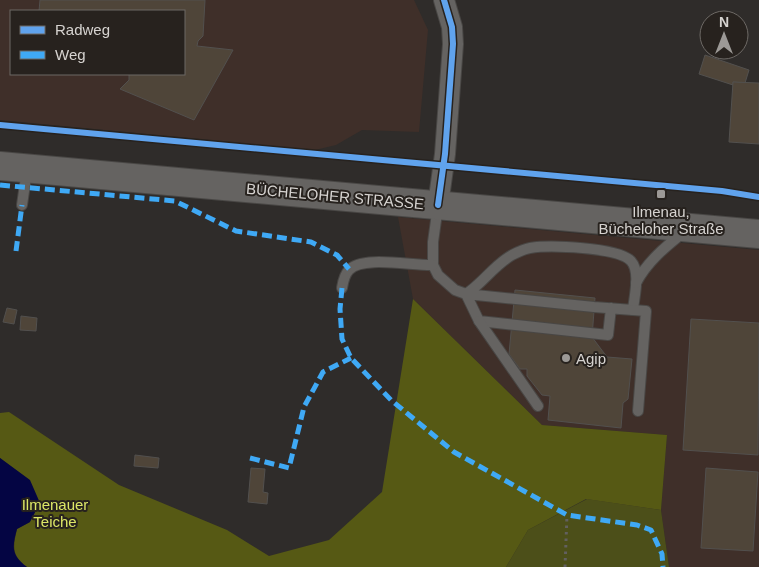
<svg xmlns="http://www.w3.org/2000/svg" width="759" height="567" viewBox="0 0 759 567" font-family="Arial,sans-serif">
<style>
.commercial{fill:#3f2f29;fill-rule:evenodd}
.green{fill:#4c4f19}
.forest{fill:#565914}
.water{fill:#040543}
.building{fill:#4f4539;stroke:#52504e}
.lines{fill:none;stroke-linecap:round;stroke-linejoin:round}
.lane-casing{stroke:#494745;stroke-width:12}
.street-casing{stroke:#494745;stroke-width:22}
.secondary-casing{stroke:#494745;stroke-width:30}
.path{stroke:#62605f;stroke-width:3;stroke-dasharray:2.5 4;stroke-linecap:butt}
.lane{stroke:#656361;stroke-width:10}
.street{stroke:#656361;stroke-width:20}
.secondary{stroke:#656361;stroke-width:28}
.quiet{stroke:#3fa9f5;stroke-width:5;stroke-dasharray:10 5;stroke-linecap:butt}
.cycleway-casing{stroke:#27221e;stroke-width:9}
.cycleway{stroke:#60a3ed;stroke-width:6}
.poi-dot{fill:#9c9996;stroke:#27221e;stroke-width:2}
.labels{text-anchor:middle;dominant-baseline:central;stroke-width:4;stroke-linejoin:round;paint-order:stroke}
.street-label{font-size:15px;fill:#d6d3d0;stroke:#27221e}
.poi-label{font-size:15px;fill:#d6d3d0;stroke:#27221e}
.park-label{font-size:15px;fill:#dce666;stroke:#27221e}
</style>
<rect width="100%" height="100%" fill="#2f2c2a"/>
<!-- commercial -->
<g class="commercial">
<path d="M 0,0 L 414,0 L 428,30 L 419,132 L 362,130 L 336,145 L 315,150 L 0,120 ZM 11,11 L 184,11 L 184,74 L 11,74 Z"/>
<polygon points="398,217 759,250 759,567 669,567 661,510 667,435 542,425 413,299"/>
</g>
<!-- green -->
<polygon class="green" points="587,499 661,510 669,567 506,567 528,530"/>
<!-- forest -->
<path class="forest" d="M 413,299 L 542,425 L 667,435 L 661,510 L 586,499 L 528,530 L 506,567 L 27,567 C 11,555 13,547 17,529 L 30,522 L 29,480 L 0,458 L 0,413 L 9,412 L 119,485 L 227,530 L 269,556 L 329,540 L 382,492 Z"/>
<!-- water -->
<path class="water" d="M 0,458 L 30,480 L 40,503 L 30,522 L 17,529 C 12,547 11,555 27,567 L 0,567 Z"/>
<!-- building -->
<g class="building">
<polygon points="40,0 205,0 203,36 198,41 197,46 233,50 194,120 120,89 129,80 129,74 184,74 184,11 39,11"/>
<polygon points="705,55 749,70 745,83 733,82 733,85 699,74"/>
<polygon points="733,82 759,83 759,144 729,142"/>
<polygon points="515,290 595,298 592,337 607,357 632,359 628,399 623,403 621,428 548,420 550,396 542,395 527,376 527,369 520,369 509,354"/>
<polygon points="7,308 17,310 14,324 3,322"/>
<polygon points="21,316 37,318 36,331 20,330"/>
<polygon points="691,319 759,323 758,455 683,450"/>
<polygon points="135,455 159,458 158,468 134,466"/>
<polygon points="251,468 265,469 263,492 268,493 267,504 248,502"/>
<polygon points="706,468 758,472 753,551 701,548"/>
</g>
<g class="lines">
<defs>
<g id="lane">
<polyline points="22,205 27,170"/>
<path d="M 438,206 L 433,242 L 433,265 L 438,275 L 455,290 L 466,294 L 594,307 L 633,310 C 634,297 641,272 631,261 C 618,247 549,245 530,248 C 524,249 518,252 512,255 C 494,265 483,283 466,294 L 479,321 L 608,335 L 611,308"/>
<path d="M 636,283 C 647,262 665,247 684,232"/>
<path d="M 342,288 C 343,282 344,275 349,270 C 362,255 413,266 433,265"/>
<polyline points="633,310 646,311 638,411"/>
<polyline points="479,321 538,406"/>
</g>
<polyline id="street" points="438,205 445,154 453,44 452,27 444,0"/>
<polyline id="secondary" points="0,166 759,234"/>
</defs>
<!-- lane casing -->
<use href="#lane" class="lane-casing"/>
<!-- street casing -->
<use href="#street" class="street-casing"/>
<!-- secondary casing -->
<use href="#secondary" class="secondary-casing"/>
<!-- path -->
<polyline class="path" points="565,567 567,515"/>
<!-- lane -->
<use href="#lane" class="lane"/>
<!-- street -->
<use href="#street" class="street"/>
<!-- secondary -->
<use href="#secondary" class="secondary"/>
<!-- quiet -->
<g class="quiet">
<polyline points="0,185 175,201 236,231 311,242 337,255 349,269"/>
<polyline points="16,251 22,205"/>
<polyline points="342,288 340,309 342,339 351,358 391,400 454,452 567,515 637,525 651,530 662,554 663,567"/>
<polyline points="250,458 289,468 304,407 323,372 351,358"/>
</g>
<defs>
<g id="cycleway">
<polyline points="0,125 722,191 759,197"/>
<polyline points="438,205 445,154 453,44 452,27 444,0"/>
</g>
</defs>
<!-- cycleway casing -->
<use href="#cycleway" class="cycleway-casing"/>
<!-- cycleway -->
<use href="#cycleway" class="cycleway"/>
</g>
<!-- markers -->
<g class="poi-dot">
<rect x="656" y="189" width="10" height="10" rx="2.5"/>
<circle cx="566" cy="358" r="5"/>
</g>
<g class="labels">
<!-- street labels -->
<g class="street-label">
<text transform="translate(335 196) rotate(5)">BÜCHELOHER STRASSE</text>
</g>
<!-- poi labels -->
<g class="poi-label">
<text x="661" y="211">Ilmenau,<tspan x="661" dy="17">Bücheloher Straße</tspan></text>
<text x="576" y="358" text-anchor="start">Agip</text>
</g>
<!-- park labels -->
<g class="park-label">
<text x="55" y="504">Ilmenauer<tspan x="55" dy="17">Teiche</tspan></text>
</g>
</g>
<!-- legend -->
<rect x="10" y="10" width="175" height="65" fill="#27221e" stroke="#6d6965"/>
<rect x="20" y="26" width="25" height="8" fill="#60a3ed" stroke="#6d6965"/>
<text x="55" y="35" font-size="15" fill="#d6d3d0">Radweg</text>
<rect x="20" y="51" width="25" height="8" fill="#3fa9f5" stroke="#6d6965"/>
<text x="55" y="60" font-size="15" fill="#d6d3d0">Weg</text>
<!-- north arrow -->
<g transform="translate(724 35)"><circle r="24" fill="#27221e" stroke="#6d6965"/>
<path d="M0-4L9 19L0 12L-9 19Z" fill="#9c9996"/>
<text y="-8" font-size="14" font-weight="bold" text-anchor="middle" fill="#d6d3d0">N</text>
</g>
</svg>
